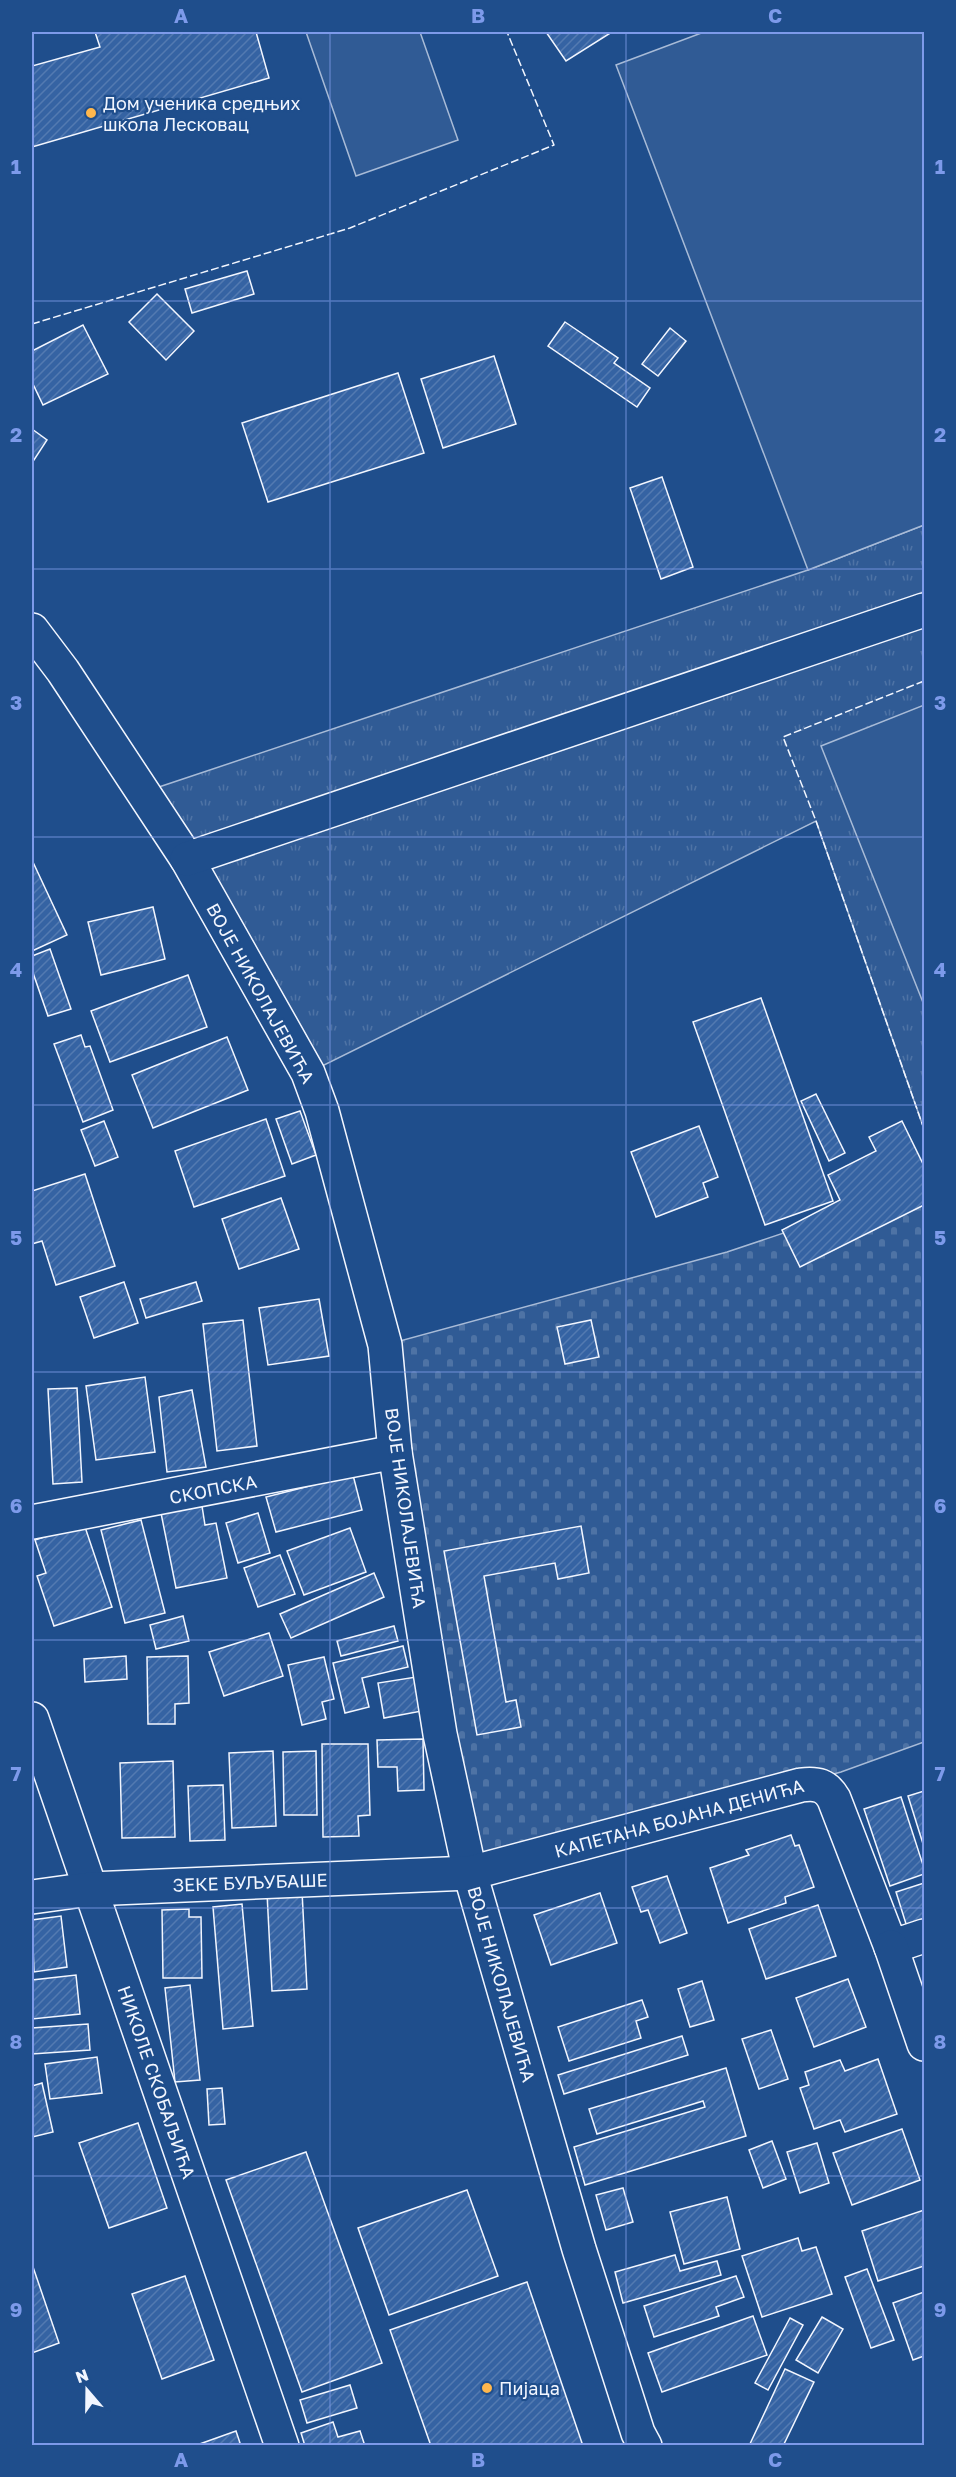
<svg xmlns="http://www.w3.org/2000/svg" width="956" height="2477" viewBox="0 0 956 2477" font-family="'Golos Text',sans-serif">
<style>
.grass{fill:url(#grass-tufts);stroke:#a8bbd7;stroke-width:1.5}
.cemetery{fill:url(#cemetery-stones);stroke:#a8bbd7;stroke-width:1.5}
.built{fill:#305b95;stroke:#a8bbd7;stroke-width:1.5}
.building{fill:url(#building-hatch);stroke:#f2f6ff;stroke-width:1.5}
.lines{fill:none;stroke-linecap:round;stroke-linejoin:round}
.minor-casing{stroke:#f2f6ff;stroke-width:36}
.minor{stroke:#1f4e8c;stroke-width:33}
.fence{stroke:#f2f6ff;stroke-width:1.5;stroke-dasharray:8 3;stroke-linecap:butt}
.grid{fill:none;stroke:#7d9aea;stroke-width:1.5;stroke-opacity:0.55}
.poi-dot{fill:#ffb74d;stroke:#1f4e8c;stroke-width:2}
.labels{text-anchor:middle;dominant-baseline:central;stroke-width:4.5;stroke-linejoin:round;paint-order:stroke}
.poi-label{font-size:18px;fill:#f2f6ff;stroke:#1f4e8c;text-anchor:start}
.street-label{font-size:18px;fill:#f2f6ff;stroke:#1f4e8c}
.neatline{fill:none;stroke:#7d9aea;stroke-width:2}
.grid-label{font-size:20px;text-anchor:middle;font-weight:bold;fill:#7d9aea}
</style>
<defs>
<pattern id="grass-tufts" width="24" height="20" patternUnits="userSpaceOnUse" patternTransform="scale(1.5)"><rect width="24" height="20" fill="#305b95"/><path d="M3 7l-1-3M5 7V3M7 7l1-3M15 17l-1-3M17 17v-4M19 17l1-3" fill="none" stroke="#4e73a5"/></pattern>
<pattern id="cemetery-stones" width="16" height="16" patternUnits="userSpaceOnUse" patternTransform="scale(1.5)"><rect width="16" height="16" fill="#305b95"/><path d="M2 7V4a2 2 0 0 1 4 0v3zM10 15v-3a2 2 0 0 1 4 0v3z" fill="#4e73a5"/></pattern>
<pattern id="building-hatch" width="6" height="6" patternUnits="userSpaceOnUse" patternTransform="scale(1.5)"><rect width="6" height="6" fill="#3563a3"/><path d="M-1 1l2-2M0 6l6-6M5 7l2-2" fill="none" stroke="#537ab1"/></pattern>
</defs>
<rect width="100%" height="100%" fill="#1f4e8c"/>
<!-- grass -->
<polygon class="grass" points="924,525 924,1129 816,821 308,1073 141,793 808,570"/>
<!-- cemetery -->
<polygon class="cemetery" points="924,1186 924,1742 841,1772 470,1873 385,1345 727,1252"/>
<!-- built -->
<g class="built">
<polygon points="306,32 420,32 458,140 356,176"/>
<polygon points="704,32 924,32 924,525 808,570 616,65"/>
<polygon points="924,705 924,1005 821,746"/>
</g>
<!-- building -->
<g class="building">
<polygon points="95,32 256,32 269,78 32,147 32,66 100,47"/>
<polygon points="546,32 612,32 566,61"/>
<polygon points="247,271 254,294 192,313 185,289"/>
<polygon points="157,294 194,331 166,360 129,322"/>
<polygon points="565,322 618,358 614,363 650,388 637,407 548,346"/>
<polygon points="83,325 108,374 43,405 32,382 32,351"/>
<polygon points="670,328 686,341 658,376 642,364"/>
<polygon points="494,356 516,424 443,448 421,379"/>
<polygon points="398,373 424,453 268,502 242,423"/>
<polygon points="32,429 47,440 32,463"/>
<polygon points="662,477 693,567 661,579 630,488"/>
<polygon points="32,860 67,935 32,951"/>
<polygon points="153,907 165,959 101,975 88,922"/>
<polygon points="50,949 71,1009 48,1016 32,970 32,956"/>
<polygon points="188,975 207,1027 110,1062 91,1011"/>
<polygon points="761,998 833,1201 765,1225 693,1022"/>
<polygon points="81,1035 85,1047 90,1046 113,1110 83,1122 54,1044"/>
<polygon points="227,1037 248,1090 153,1128 132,1075"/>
<polygon points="816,1094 845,1153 829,1161 801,1101"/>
<polygon points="300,1111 316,1155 292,1164 276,1119"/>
<polygon points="266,1119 285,1176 194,1207 175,1151"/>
<polygon points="104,1121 118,1157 95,1166 81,1130"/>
<polygon points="902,1121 924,1166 924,1205 800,1267 782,1230 840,1200 828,1175 876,1151 869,1137"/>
<polygon points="699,1126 718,1177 703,1183 708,1197 656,1217 631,1152"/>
<polygon points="85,1174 115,1266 56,1285 42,1241 32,1244 32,1210 33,1209 32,1191"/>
<polygon points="281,1198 299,1249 239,1269 222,1219"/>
<polygon points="124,1282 138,1323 94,1338 80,1297"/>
<polygon points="196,1282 202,1301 146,1318 140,1299"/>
<polygon points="319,1299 329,1356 268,1365 259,1308"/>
<polygon points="243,1320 257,1446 217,1451 203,1324"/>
<polygon points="591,1320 599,1357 565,1364 557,1327"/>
<polygon points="145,1377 155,1452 96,1460 86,1386"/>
<polygon points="77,1388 82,1482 53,1484 48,1389"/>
<polygon points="192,1390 206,1467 167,1472 159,1397"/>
<polygon points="353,1475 362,1510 276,1532 266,1497"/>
<polygon points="202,1506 205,1525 216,1523 227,1578 176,1588 161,1513"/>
<polygon points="258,1513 270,1553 238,1563 226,1523"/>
<polygon points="141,1520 165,1613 125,1623 101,1530"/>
<polygon points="84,1524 112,1607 54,1626 37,1576 46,1573 35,1540"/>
<polygon points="581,1526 589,1573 558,1579 555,1563 484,1576 506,1702 516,1700 521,1727 477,1735 444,1551"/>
<polygon points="350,1528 366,1572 304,1595 287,1551"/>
<polygon points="280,1555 295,1594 258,1607 244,1568"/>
<polygon points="374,1573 384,1597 291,1638 280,1614"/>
<polygon points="183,1616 189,1641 156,1649 150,1625"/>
<polygon points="394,1626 398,1641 341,1656 337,1641"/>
<polygon points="269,1633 283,1676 224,1696 209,1652"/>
<polygon points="403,1646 408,1667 362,1678 369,1707 345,1713 333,1663"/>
<polygon points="126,1656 127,1679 85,1682 84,1659"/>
<polygon points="188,1656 189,1703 175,1704 175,1724 148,1724 147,1657"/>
<polygon points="324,1657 334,1699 322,1702 326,1719 302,1725 288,1665"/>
<polygon points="416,1677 422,1711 384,1718 378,1683"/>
<polygon points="423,1739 424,1790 398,1791 397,1767 378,1767 377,1740"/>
<polygon points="322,1744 368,1744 370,1815 358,1816 359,1836 323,1837"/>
<polygon points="273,1751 276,1826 232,1828 229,1753"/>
<polygon points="316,1751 317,1815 284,1815 283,1752"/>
<polygon points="173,1761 175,1837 122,1838 120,1763"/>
<polygon points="223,1785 225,1840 190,1841 188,1786"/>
<polygon points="924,1791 924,1847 908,1796"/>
<polygon points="901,1797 924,1868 924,1874 890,1886 864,1809"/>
<polygon points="791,1835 795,1846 799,1845 814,1887 785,1897 786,1903 728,1923 710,1868 749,1855 746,1850"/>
<polygon points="667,1876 687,1933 660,1943 648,1910 641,1912 632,1887"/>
<polygon points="924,1883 924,1921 907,1927 896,1892"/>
<polygon points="302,1891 307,1989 272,1991 267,1893"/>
<polygon points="600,1893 617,1943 551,1965 534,1915"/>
<polygon points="242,1904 253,2026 223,2029 213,1907"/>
<polygon points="818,1905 836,1956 766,1979 749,1929"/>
<polygon points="189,1909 189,1917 201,1917 202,1978 163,1978 162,1910"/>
<polygon points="61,1916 67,1967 34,1972 32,1920"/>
<polygon points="76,1975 80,2014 32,2019 32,1980"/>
<polygon points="848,1979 866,2027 814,2047 796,1998"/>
<polygon points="702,1981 714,2020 690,2027 678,1989"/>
<polygon points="190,1985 200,2080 175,2082 165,1988"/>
<polygon points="642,2000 648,2017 636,2021 641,2038 569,2061 558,2027"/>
<polygon points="88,2024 90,2050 32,2054 32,2028"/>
<polygon points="771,2030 788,2079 759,2089 742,2039"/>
<polygon points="682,2036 688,2055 564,2094 558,2075"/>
<polygon points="97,2057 102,2093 50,2099 45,2064"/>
<polygon points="878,2059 897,2114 845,2132 840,2120 814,2129 800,2088 809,2085 805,2072 840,2060 845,2071"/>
<polygon points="726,2068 746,2136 585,2185 574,2147 705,2107 703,2101 597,2134 589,2109"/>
<polygon points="42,2083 53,2132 32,2137 32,2086"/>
<polygon points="222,2088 225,2124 209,2125 207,2089"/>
<polygon points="138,2123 167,2208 109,2228 79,2143"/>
<polygon points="902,2129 920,2180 852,2205 833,2153"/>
<polygon points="772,2141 786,2179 763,2188 749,2150"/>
<polygon points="817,2143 829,2183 800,2193 787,2152"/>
<polygon points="306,2152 382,2363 302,2392 226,2180"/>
<polygon points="623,2188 633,2222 606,2230 596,2195"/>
<polygon points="467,2190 498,2276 389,2315 358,2228"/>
<polygon points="727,2197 740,2249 684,2264 670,2212"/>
<polygon points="924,2210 924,2266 878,2281 862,2231"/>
<polygon points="798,2238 802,2251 816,2247 832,2294 762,2317 742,2256"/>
<polygon points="675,2255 680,2271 717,2261 721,2275 623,2303 615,2272"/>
<polygon points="32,2264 59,2343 32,2353"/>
<polygon points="867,2269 894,2340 871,2348 845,2277"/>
<polygon points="185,2276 214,2360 162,2379 132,2294"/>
<polygon points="736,2276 744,2297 716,2307 719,2316 654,2337 644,2306"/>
<polygon points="527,2282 583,2446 431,2446 390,2330"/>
<polygon points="924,2292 924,2356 913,2360 893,2303"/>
<polygon points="753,2316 767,2355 662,2392 648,2353"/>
<polygon points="822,2317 843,2329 818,2373 796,2360"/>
<polygon points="790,2318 803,2325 768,2390 755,2383"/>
<polygon points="785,2369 814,2382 783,2446 749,2446"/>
<polygon points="350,2385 357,2408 307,2423 300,2400"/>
<polygon points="333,2422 338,2437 360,2431 365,2446 305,2446 301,2433"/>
<polygon points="236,2431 241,2446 194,2446"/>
</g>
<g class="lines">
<defs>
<g id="minor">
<polyline points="32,630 63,671 187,859 308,1073 322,1111 385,1345 395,1452 440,1734 470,1873 579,2249 638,2433 645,2446"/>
<polyline points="187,859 924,610"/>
<polyline points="32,1522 395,1452"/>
<polyline points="32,1719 282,2446"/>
<path d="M 32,1897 L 90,1889 L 470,1873 L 801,1785 C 817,1783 826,1785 834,1799 L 891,1947 L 924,1936"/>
<polyline points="891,1947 924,2044"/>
</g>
</defs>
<!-- minor casing -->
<use href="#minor" class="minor-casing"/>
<!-- minor -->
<use href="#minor" class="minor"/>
<!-- fence -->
<g class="fence">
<polyline points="32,324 350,228 554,145 507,32"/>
<polyline points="924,681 783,737 816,821 924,1129"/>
</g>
</g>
<!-- grid -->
<path class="grid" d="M 330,32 L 330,2446M 626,32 L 626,2446M 32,301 L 924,301M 32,569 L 924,569M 32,837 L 924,837M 32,1105 L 924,1105M 32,1372 L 924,1372M 32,1640 L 924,1640M 32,1908 L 924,1908M 32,2176 L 924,2176"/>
<!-- markers -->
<g class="poi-dot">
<circle cx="91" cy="113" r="6"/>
<circle cx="487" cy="2388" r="6"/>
</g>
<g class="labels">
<!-- poi labels -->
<g class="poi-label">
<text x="103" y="103">Дом ученика средњих<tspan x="103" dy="21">школа Лесковац</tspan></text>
<text x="499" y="2388">Пијаца</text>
</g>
<!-- street labels -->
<g class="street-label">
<text transform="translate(261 993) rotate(61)">ВОЈЕ НИКОЛАЈЕВИЋА</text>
<text transform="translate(213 1489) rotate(-11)">СКОПСКА</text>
<text transform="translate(406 1508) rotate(82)">ВОЈЕ НИКОЛАЈЕВИЋА</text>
<text transform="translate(679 1818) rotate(-15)">КАПЕТАНА БОЈАНА ДЕНИЋА</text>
<text transform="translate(250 1882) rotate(-2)">ЗЕКЕ БУЉУБАШЕ</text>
<text transform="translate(502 1984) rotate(74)">ВОЈЕ НИКОЛАЈЕВИЋА</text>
<text transform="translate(157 2082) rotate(71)">НИКОЛЕ СКОБАЉИЋА</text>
</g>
</g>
<!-- border -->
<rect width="956" height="2477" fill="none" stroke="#1f4e8c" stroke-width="66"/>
<!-- north arrow -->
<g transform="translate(87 2390) rotate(340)" stroke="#1f4e8c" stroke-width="4.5" paint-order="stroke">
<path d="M0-4.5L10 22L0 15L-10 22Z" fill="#f2f6ff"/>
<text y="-9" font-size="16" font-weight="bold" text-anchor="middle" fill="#f2f6ff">N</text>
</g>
<rect x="33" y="33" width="890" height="2411" class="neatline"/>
<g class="grid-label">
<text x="181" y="23">A</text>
<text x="478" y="23">B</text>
<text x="775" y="23">C</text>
<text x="16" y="174">1</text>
<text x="940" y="174">1</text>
<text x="16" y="442">2</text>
<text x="940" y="442">2</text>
<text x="16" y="710">3</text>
<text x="940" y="710">3</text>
<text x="16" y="977">4</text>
<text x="940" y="977">4</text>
<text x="16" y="1245">5</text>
<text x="940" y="1245">5</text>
<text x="16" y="1513">6</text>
<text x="940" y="1513">6</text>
<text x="16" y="1781">7</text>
<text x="940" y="1781">7</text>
<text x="16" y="2049">8</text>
<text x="940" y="2049">8</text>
<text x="16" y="2317">9</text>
<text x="940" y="2317">9</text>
<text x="181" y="2467">A</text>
<text x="478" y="2467">B</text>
<text x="775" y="2467">C</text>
</g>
</svg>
